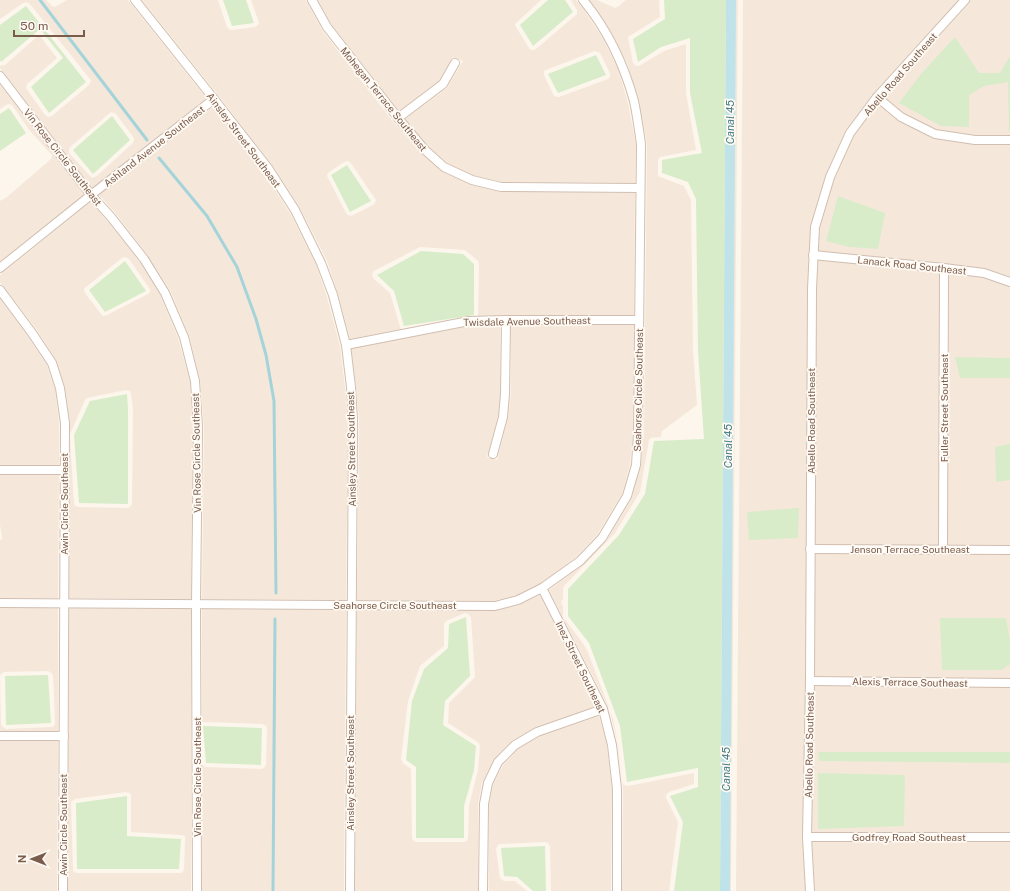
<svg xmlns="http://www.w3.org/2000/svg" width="1010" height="891" viewBox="0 0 1010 891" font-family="'Public Sans',sans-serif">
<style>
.residential{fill:#f5e8da;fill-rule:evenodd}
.green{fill:#d8ecc9}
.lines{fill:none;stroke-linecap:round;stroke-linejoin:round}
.stream{stroke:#a5d3da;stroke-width:3}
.canal{stroke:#bfe3e8;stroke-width:10}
.minor-casing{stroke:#d1beb0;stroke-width:10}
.minor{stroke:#fff;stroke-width:8}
.labels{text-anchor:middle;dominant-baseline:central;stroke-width:3.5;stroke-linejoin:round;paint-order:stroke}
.street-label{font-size:10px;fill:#7a5c4d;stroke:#fffaf3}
.water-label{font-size:11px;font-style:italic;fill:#437c86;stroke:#fffaf3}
</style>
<rect width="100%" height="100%" fill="#fdf6ec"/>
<!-- residential -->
<g class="residential">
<path d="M 0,0 L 46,0 L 52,6 L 55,7 L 67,0 L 128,0 L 207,99 L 92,188 L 0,68 L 0,66 L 5,65 L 39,35 L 57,58 L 27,84 L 26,88 L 45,115 L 48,117 L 52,116 L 89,85 L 91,81 L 90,79 L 30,4 L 26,2 L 23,3 L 0,19 ZM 111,112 L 114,113 L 116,114 L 134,138 L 134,140 L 133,143 L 97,176 L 92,178 L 90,176 L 69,153 L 69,150 L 70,147 Z"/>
<path d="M 142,0 L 218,0 L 227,27 L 229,29 L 232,30 L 255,27 L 258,25 L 259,23 L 251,0 L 306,0 L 322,30 L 390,118 L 421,153 L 440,170 L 469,184 L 500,191 L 635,193 L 634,315 L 478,316 L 479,264 L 478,261 L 465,250 L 420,247 L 374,271 L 372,274 L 373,278 L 390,293 L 400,327 L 401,329 L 350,339 L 338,294 L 327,261 L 300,208 L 273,166 L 222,100 ZM 347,161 L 350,162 L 376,200 L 375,203 L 373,205 L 351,216 L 348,215 L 346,213 L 327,176 L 328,173 L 344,162 Z"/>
<path d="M 318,0 L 541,0 L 515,24 L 516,27 L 529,48 L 531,50 L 534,50 L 536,49 L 577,14 L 577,10 L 571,0 L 576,0 L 584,10 L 603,39 L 618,69 L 628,103 L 636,144 L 635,183 L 502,182 L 474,176 L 448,163 L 429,147 L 405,119 L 447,88 L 463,61 L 453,57 L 439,81 L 399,111 L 331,24 ZM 595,51 L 598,52 L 600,53 L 610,73 L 610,77 L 608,79 L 559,97 L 557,97 L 554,96 L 544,75 L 544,71 L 546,70 Z"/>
<polygon points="589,0 597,0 615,8 619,6 626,0 659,0 660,17 628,37 633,63 636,66 639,66 664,51 686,44 686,93 696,150 660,157 658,160 658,176 660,177 684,186 691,200 693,351 697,405 662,431 661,437 651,438 649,440 640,492 615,533 564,586 563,589 563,599 561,602 563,607 563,617 582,642 587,650 610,710 549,590 583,565 607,540 632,498 641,466 644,433 647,144 639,102 628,66 613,35"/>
<polygon points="730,0 738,0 731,891 724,891 727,498 732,264 729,264"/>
<polygon points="743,0 1010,0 1010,891 736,891"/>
<polygon points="0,85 84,194 0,262 0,201 7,197 51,159 52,156 51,154 30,131 12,105 9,104 6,105 0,109"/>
<polygon points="213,107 263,171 290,213 316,264 327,297 340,346 345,387 348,420 346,600 202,599 204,427 200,380 189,335 170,290 148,256 116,214 99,195"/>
<path d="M 91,202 L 107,220 L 139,261 L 160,295 L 178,338 L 190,382 L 193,428 L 191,599 L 69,598 L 70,438 L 74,504 L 75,506 L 79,507 L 128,508 L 130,507 L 132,504 L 133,409 L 131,394 L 130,391 L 126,390 L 87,398 L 85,400 L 70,434 L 70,422 L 65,387 L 56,360 L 37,330 L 0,282 L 0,275 ZM 125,257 L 129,259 L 150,289 L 150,292 L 148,294 L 107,315 L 103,316 L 101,314 L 85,293 L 84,289 L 86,287 L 122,258 Z"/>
<polygon points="0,299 28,336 47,365 55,389 59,423 59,465 0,465"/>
<polygon points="500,325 500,393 498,416 487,457 497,460 508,418 511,394 511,325 634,325 633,433 630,464 622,494 597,535 576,557 540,584 516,596 494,601 357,600 359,420 356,386 351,348 469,326"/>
<polygon points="0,474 59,474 58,598 0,598 0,540 2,539 2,536 0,525"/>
<path d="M 540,595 L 596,707 L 536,727 L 512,741 L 494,759 L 482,783 L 478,804 L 478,891 L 355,891 L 357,610 L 495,610 L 519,605 ZM 465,613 L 468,614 L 471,617 L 475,677 L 449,703 L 448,723 L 479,743 L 480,746 L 478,770 L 469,806 L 468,838 L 467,841 L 463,842 L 416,842 L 413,840 L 412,838 L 411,769 L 403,763 L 401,759 L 408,701 L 420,666 L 444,646 L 444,624 L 446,621 Z"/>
<polygon points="0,608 58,608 58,731 0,731 0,677 1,725 3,727 6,729 51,727 54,726 55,723 53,675 50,672 48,671 4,672 1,674 0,676"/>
<path d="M 69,608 L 191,609 L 191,891 L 68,891 ZM 126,792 L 131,794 L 131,832 L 181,835 L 185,836 L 185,839 L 184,869 L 183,872 L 181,873 L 76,873 L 73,871 L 73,869 L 71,802 L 75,799 Z"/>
<polygon points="202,609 346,610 344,891 202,891 202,765 206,767 261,769 264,768 266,765 267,728 266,726 262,724 202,722"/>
<polygon points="610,712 613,719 617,739 622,782 624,785 628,786 694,773 694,784 669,792 666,795 666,798 678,822 669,891 622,891 623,789 618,744"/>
<polygon points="599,716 607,745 612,790 611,891 551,891 550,846 548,843 545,842 501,844 498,845 496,849 500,878 504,881 515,881 527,891 489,891 489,805 493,785 503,765 519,748 540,736"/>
<polygon points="0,740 58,740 57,891 0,891"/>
</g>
<!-- green -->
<g class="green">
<polygon points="223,0 246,0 254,23 232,26"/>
<polygon points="548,0 565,0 573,12 533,46 520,25"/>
<polygon points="664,0 726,0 720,891 674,891 683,822 670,796 698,787 698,768 627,782 620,726 589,643 568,616 568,589 619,535 645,494 654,441 704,439 698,351 696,199 688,182 662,173 662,160 702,153 690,93 690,38 661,47 638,62 633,39 665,19"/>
<polygon points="26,6 86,82 49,113 31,87 63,58 40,29 1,62 0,60 0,25"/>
<polygon points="955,37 979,73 1000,73 1010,56 1010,131 1009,131 1008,82 984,86 969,95 969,127 941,126 899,103 921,74"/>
<polygon points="596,55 606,75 558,93 548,74"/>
<polygon points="9,108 26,133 0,151 0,114"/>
<polygon points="112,116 130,140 93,174 73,150"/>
<polygon points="347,165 371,201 350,212 331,175"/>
<polygon points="838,196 885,213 878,249 849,247 826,241"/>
<polygon points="421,251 463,254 474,264 474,315 404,326 394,291 377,275"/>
<polygon points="125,261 146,291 105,312 89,290"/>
<polygon points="955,357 1010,358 1010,378 960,378"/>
<polygon points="127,394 128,409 128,504 79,503 74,435 90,401"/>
<polygon points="1010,444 1010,480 996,482 995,447"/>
<polygon points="799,508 798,538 749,540 747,512"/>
<polygon points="466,617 470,676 445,701 443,725 476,746 474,770 464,806 464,838 416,838 416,767 406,760 412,701 424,669 448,648 449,624"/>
<polygon points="940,618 1006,618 1010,641 1010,664 1002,670 942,670"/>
<polygon points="48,675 51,723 6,725 5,676"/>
<polygon points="203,726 262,728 261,765 206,763"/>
<polygon points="818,752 1010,752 1010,763 819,761"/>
<polygon points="818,773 905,775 904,826 818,829"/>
<polygon points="127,796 127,836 181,839 179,869 77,869 76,803"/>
<polygon points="545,846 546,891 533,891 517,877 504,876 501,848"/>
</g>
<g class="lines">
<!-- stream -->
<g class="stream">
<polyline points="40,0 147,140"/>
<polyline points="159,158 207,216 237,267 256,319 266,355 274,401 276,593"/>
<polyline points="273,891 275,619"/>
</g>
<!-- canal -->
<polyline class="canal" points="725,891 731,0"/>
<defs>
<g id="minor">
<polyline points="135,0 214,99 268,168 295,210 321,263 333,295 346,345 351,387 353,420 350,891"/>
<polyline points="312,0 327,27 398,118 425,150 444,167 472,180 501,187 640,188"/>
<polyline points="0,76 91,195 111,217 144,259 165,293 184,337 195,381 198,427 196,604 197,891"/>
<polyline points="877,97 901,117 935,134 975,140 1010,140"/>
<polyline points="398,118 443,84 455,63"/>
<polyline points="813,255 944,268 984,273 1010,282"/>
<polyline points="0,268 91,195 214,99"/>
<polyline points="0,290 32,333 52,363 60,388 65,423 63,891"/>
<polyline points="346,345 469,321 506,320 639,320"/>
<polyline points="493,454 503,417 505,394 506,320"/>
<polyline points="0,470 64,470"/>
<polyline points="810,549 1010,550"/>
<polyline points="943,549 944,268"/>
<polyline points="542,588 603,709 612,745 617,789 617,891"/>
<path d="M 0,603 L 495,606 L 518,600 L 542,588 L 580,561 L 602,538 L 627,496 L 636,465 L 638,433 L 641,144 C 639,130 637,115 634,101 C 624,65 607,29 583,0"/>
<polyline points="810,681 1010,683"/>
<polyline points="0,736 64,736"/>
<polyline points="807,837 1010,837"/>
<polyline points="483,891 484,804 488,783 498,762 515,745 537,732 603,709"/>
<polyline points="810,891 807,837 810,681 812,289 815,227 830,177 850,133 877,97 965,0"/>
</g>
</defs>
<!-- minor casing -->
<use href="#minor" class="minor-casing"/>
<!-- minor -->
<use href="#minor" class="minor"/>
</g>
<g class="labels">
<!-- street labels -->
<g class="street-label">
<text transform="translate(900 74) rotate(-49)">Abello Road Southeast</text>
<text transform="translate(384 99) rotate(51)">Mohegan Terrace Southeast</text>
<text transform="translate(244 140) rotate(53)">Ainsley Street Southeast</text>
<text transform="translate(154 146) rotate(-38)">Ashland Avenue Southeast</text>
<text transform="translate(63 157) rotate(52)">Vin Rose Circle Southeast</text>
<text transform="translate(912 265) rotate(6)">Lanack Road Southeast</text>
<text transform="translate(527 321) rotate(-1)">Twisdale Avenue Southeast</text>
<text transform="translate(638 390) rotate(-89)">Seahorse Circle Southeast</text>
<text transform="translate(944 408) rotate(-90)">Fuller Street Southeast</text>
<text transform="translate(811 421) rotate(-90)">Abello Road Southeast</text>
<text transform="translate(351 449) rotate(-91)">Ainsley Street Southeast</text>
<text transform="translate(196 453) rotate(-91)">Vin Rose Circle Southeast</text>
<text transform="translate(64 504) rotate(-90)">Awin Circle Southeast</text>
<text x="910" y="549">Jenson Terrace Southeast</text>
<text x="395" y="605">Seahorse Circle Southeast</text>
<text transform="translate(581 667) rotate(64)">Inez Street Southeast</text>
<text transform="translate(910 682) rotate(1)">Alexis Terrace Southeast</text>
<text transform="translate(809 745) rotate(-89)">Abello Road Southeast</text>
<text transform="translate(350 773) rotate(-90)">Ainsley Street Southeast</text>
<text transform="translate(197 777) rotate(-90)">Vin Rose Circle Southeast</text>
<text transform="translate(63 825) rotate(-90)">Awin Circle Southeast</text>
<text x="909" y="837">Godfrey Road Southeast</text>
</g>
<!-- water labels -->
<g class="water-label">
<text transform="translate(730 122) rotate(-90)">Canal 45</text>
<text transform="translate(728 446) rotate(-90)">Canal 45</text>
<text transform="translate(726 769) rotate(-90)">Canal 45</text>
</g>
</g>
<!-- north arrow -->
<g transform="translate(32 859) rotate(270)" stroke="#fffaf3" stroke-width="3" paint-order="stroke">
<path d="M0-3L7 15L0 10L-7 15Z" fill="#7a5c4d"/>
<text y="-6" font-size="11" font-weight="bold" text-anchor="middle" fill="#7a5c4d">N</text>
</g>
<!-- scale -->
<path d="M14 30v6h70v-6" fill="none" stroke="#7a5c4d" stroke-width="2"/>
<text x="20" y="30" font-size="12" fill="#7a5c4d" stroke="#fffaf3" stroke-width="3" paint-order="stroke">50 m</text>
</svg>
